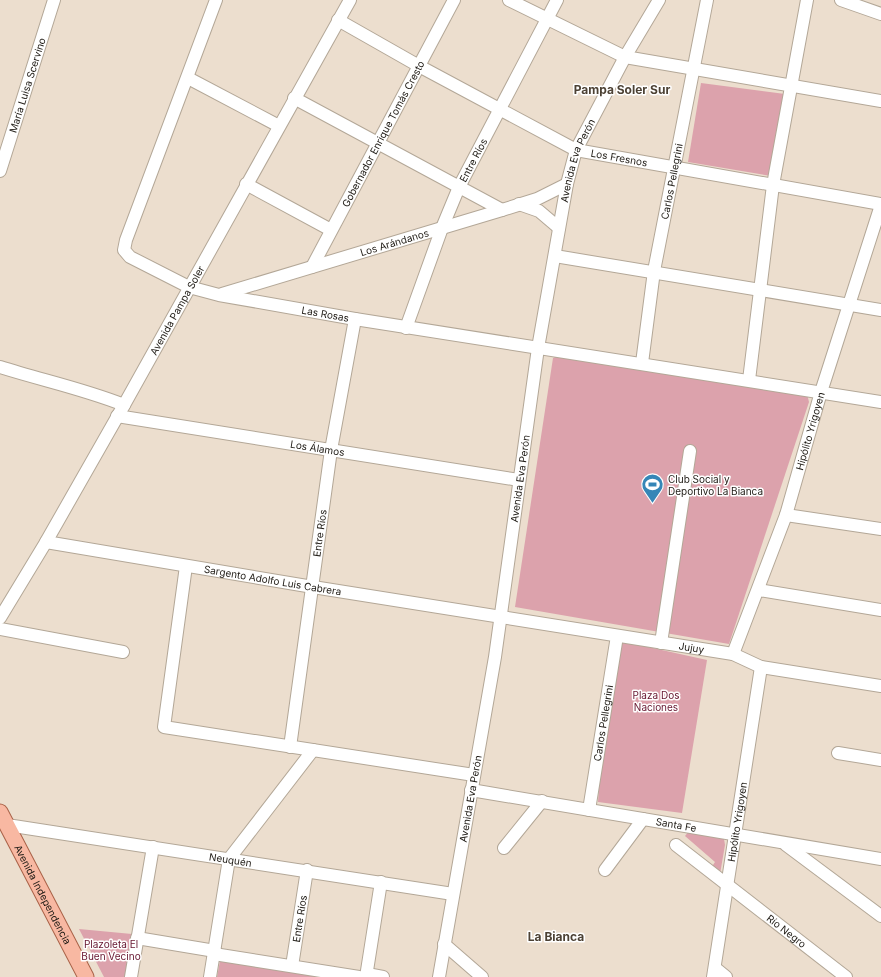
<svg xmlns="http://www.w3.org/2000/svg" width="881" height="977" viewBox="0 0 881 977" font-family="Inter,sans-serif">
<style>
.green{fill:#dca2ac}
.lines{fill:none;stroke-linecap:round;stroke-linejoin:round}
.minor-casing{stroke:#b3a797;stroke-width:14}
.major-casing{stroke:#a96248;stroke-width:17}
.minor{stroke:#fff;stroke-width:12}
.major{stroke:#f8b8a2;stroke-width:15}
.labels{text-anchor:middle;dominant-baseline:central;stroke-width:3;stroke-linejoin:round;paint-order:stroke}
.street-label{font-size:10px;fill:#1f1b15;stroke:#fff}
.poi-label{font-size:10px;fill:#1f1b15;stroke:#fff;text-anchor:start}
.park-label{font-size:10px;fill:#66152f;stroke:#fff}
.quarter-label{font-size:12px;font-weight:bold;fill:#4c4134;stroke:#fff}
</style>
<rect width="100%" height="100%" fill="#ecdece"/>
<!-- green -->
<g class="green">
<polygon points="701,83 785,94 771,176 688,162"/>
<polygon points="563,354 807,394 809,402 729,644 515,607 553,358"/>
<polygon points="621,641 707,660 682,813 598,802 600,772"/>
<polygon points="689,831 720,835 724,839 725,845 720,874 711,868 715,862 685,836"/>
<polygon points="79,929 132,934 125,977 104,977"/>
<polygon points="220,961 326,977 217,977"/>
</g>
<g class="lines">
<defs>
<g id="minor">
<path id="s1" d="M 216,0 L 126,240 L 124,250 L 130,257 L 189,287 L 219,295 L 355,319 L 881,402"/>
<polyline points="509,0 625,57 881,101"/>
<polyline points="841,0 881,14"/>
<path id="s2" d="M 338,20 L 419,66 L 576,150 L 881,204"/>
<polyline points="188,78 279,126"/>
<polyline points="294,98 502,210"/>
<path id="s3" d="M 0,171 L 54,0"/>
<polyline points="246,184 331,230"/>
<polyline points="519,204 539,211 559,228"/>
<polyline points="555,256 881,310"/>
<path id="s4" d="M 312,267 L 454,0"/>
<path id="s5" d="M 222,294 L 502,210 L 537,199 L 567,184"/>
<path id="s6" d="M 406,328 L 442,228 L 459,187 L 557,0"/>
<path id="s7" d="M 642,363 L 654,271 L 707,0"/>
<path d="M 0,367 C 41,380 84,389 124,405"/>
<polyline points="749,380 773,185 807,0"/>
<path id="s8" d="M 117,416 L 519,480"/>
<polyline points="786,515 881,529"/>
<path id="s9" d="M 46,542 L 313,587 L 733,654 L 761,667 L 881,686"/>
<polyline points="186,566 164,727 474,775"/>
<polyline points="759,590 881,610"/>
<path id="s10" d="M 0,618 L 46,542 L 124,405 L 350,0"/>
<polyline points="0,629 123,652"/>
<polyline points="661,643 690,451"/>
<path id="s11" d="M 733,654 L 786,515 L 821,392 L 881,205"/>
<path id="s12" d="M 290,747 L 331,450 L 355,319"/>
<polyline points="838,753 881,760"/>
<path id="s13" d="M 471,790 L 881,859"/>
<path id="s14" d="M 589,810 L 617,636"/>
<path id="s15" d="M 7,825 L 453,894"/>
<path id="s16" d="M 676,845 L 846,977"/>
<polyline points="786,845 881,916"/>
<polyline points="504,848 542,801"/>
<polyline points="605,870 643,819"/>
<polyline points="137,938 215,951"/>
<polyline points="444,944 482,977"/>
<polyline points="214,954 359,977"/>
<path id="s17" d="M 292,966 L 307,870"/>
<polyline points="715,968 726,977"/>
<polyline points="367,974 383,977"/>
<polyline points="131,977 153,847"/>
<polyline points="210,977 229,859 313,750"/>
<polyline points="366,977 381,882"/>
<path id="s18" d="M 439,977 L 495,657 L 538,348 L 567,184 L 576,150 L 625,57 L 659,0"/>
<path id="s19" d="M 713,977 L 761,667"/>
</g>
<g id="major">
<path id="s20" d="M 0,812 L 86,977"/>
</g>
</defs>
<!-- minor casing -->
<use href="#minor" class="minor-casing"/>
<!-- major casing -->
<use href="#major" class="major-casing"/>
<!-- minor -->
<use href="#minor" class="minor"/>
<!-- major -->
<use href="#major" class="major"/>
</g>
<!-- icons -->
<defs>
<symbol id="stadium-pin" viewBox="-11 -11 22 30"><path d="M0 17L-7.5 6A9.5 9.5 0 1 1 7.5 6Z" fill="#3586b7" stroke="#fff"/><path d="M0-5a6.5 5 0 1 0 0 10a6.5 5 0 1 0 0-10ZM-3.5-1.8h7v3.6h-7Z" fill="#fff"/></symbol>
</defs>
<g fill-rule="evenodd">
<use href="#stadium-pin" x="640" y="472" width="25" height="34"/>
</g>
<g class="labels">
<!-- street labels -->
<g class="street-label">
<text stroke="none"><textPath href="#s3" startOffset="90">María Luisa Scervino</textPath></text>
<text stroke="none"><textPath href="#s4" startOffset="151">Gobernador Enrique Tomás Cresto</textPath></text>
<text stroke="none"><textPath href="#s2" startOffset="315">Los Fresnos</textPath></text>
<text stroke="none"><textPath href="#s6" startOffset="181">Entre Ríos</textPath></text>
<text stroke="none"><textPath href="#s18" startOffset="829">Avenida Eva Perón</textPath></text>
<text stroke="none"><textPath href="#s7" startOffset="184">Carlos Pellegrini</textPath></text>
<text stroke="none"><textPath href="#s5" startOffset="180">Los Arándanos</textPath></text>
<text stroke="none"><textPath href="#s10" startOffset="355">Avenida Pampa Soler</textPath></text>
<text stroke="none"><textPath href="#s1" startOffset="481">Las Rosas</textPath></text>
<text stroke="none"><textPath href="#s11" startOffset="236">Hipólito Yrigoyen</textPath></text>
<text stroke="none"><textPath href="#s8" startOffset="203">Los Álamos</textPath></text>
<text stroke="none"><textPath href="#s18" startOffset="505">Avenida Eva Perón</textPath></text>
<text stroke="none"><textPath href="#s12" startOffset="216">Entre Ríos</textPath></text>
<text stroke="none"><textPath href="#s9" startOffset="230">Sargento Adolfo Luis Cabrera</textPath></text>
<text stroke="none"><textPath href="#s9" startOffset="654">Jujuy</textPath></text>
<text stroke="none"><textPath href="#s14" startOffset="88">Carlos Pellegrini</textPath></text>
<text stroke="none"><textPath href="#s18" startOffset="181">Avenida Eva Perón</textPath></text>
<text stroke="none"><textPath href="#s19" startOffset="157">Hipólito Yrigoyen</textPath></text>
<text stroke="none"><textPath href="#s13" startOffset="208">Santa Fe</textPath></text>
<text stroke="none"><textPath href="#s15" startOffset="226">Neuquén</textPath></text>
<text stroke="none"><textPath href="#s20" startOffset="93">Avenida Independencia</textPath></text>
<text stroke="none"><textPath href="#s17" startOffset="48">Entre Ríos</textPath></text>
<text stroke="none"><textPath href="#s16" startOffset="140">Río Negro</textPath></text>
</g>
<!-- poi labels -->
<g class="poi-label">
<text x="668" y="479">Club Social y<tspan x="668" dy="12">Deportivo La Bianca</tspan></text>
</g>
<!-- park labels -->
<g class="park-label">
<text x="656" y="695">Plaza Dos<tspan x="656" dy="12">Naciones</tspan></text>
<text x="111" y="944">Plazoleta El<tspan x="111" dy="12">Buen Vecino</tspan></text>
</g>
<!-- quarter labels -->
<g class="quarter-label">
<text x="622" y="89">Pampa Soler Sur</text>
<text x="556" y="936">La Bianca</text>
</g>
</g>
</svg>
